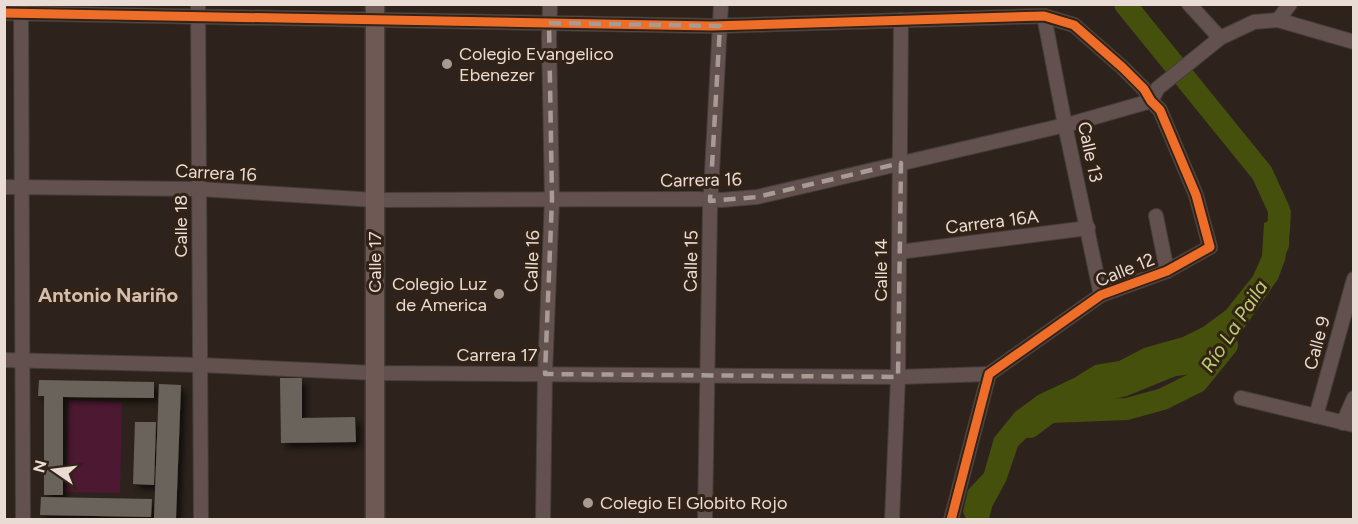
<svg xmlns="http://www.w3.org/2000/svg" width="1358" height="524" viewBox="0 0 1358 524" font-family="Figtree,sans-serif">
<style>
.green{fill:#4d1932}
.water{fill:#46500d}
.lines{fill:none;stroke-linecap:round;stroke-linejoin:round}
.river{stroke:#46500d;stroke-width:22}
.building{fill:#6a645c;filter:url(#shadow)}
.minor-casing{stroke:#453e38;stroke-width:16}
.major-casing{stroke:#453e38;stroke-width:21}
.minor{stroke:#62514f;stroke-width:14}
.major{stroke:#6e5955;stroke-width:18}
.cycleway-casing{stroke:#332216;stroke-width:13}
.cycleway{stroke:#ee6e29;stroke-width:9}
.marked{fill:none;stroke:#a79b94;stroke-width:4.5;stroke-dasharray:12 8;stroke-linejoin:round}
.poi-dot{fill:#a79b94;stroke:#332216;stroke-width:2}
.labels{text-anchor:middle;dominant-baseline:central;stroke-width:6;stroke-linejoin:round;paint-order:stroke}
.poi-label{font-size:18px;fill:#e8dcd5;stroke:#332216;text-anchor:start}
.street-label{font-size:18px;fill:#e8dcd5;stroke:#332216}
.neighbourhood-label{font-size:20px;font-weight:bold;fill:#d4beaf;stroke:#332216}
.water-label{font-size:20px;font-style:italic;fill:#b8ce6e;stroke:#332216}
</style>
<defs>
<filter id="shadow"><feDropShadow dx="5" dy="5" stdDeviation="3" flood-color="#0009"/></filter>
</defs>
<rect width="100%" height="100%" fill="#2d231c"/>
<!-- green -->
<polygon class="green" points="69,400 122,402 120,493 66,492"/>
<!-- water -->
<polygon class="water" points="1291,210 1290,231 1285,260 1278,279 1224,357 1201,373 1176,376 1127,396 1096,403 1076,404 1055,411 1018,446 1006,481 992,507 989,519 966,519 963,512 968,490 984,473 994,438 1015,412 1038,395 1074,378 1095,365 1119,361 1144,348 1183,337 1203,327 1226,310 1253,276 1262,256 1264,223"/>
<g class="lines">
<!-- river -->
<g class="river">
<polyline points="1125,4 1262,173 1279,210 1278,245"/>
<polyline points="1030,427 1050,412 1127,409 1163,399 1197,382 1227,345"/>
</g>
</g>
<!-- building -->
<g class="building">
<polygon points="280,378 302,378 302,418 355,417 356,442 281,443"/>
<polygon points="39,380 154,382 154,398 63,397 63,495 44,495 44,396 38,396"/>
<polygon points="159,384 181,385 176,518 154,518"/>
<polygon points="135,422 156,422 154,485 133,484"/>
<polygon points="41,497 152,499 151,517 40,515"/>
</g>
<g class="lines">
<defs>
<g id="minor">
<polyline points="21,4 23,520"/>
<polyline points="198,4 201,520"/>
<polyline points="1189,4 1220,38"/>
<polyline points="4,13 712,26 1044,16 1074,25 1123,68 1144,89 1151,101 1160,110 1196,195 1210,247 1167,271 1101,295 989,374 951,520"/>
<polyline points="1044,16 1065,125 1101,295"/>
<polyline points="1278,20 1290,4"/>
<polyline points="4,187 199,189 375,200 699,199 721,200 757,197 1074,123 1151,101 1158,88 1220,38 1254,22 1278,20 1354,42"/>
<polyline points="1156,216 1167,271"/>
<polyline points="899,252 1088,228"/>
<polyline points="4,360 200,365 375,373 898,377 989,374"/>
<polyline points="1241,398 1354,425"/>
<polyline points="1316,416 1354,279"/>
<polyline points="1343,423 1354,398"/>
<polyline points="543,520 545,374 552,199 549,38 550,4"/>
<polyline points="705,520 710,209 721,4"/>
<polyline points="892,520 898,377 901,20"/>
</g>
<polyline id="major" points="375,520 375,4"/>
</defs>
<!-- minor casing -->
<use href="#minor" class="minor-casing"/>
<!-- major casing -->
<use href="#major" class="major-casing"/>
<!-- minor -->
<use href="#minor" class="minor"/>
<!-- major -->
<use href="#major" class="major"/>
<defs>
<polyline id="cycleway" points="4,13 712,26 1044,16 1074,25 1123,68 1144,89 1151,101 1160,110 1196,195 1210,247 1167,271 1101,295 989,374 951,520"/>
</defs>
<!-- cycleway casing -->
<use href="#cycleway" class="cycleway-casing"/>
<!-- cycleway -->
<use href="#cycleway" class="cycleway"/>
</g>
<!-- marked area -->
<path class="marked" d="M 549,23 L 720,26 L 710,201 L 757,197 L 901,163 L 898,377 L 545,374 L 552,199 Z"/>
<!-- markers -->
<g class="poi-dot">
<circle cx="447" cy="64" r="6"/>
<circle cx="499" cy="294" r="6"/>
<circle cx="588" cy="503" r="6"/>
</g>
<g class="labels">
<!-- poi labels -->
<g class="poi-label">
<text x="459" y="54">Colegio Evangelico<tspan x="459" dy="21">Ebenezer</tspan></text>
<text x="487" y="284" text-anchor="end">Colegio Luz<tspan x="487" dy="21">de America</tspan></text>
<text x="600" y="503">Colegio El Globito Rojo</text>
</g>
<!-- street labels -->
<g class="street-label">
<text transform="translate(1090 152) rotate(78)">Calle 13</text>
<text transform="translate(216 173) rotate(3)">Carrera 16</text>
<text transform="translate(701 180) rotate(-1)">Carrera 16</text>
<text transform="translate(992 222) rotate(-7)">Carrera 16A</text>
<text transform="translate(181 226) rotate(-90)">Calle 18</text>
<text transform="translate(532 261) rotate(-88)">Calle 16</text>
<text transform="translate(691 261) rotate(-89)">Calle 15</text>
<text transform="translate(375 262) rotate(-90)">Calle 17</text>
<text transform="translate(881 270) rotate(-90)">Calle 14</text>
<text transform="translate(1125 270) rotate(-22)">Calle 12</text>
<text transform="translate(1317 343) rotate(-75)">Calle 9</text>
<text x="497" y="355">Carrera 17</text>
</g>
<!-- neighbourhood labels -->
<g class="neighbourhood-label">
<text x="108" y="295">Antonio Nariño</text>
</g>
<!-- water labels -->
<g class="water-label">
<text transform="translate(1234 326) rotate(-57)">Río La Paila</text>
</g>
</g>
<!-- border -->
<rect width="1358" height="524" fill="none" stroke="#e8dcd5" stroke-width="12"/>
<!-- north arrow -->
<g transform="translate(54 470) rotate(284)" stroke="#332216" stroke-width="4.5" paint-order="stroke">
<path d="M0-4.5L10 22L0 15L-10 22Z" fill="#e8dcd5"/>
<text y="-9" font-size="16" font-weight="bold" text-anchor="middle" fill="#e8dcd5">N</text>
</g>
</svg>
